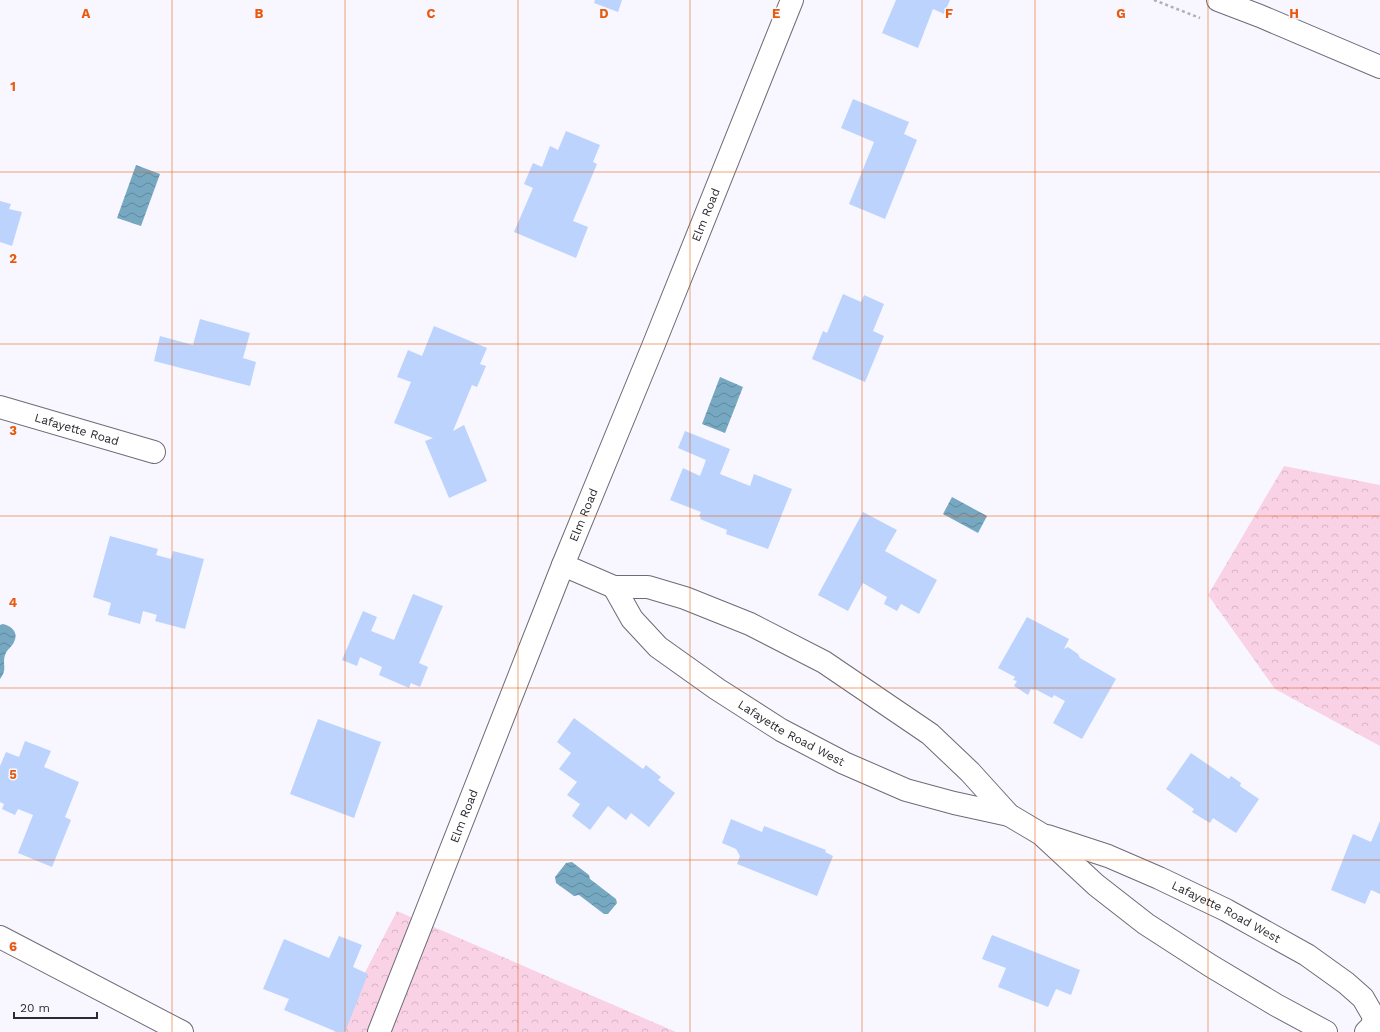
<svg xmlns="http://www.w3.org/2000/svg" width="1380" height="1032" viewBox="0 0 1380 1032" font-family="'Work Sans',sans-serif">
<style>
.forest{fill:url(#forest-crowns)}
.water{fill:url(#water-waves)}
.building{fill:#bbd3fd}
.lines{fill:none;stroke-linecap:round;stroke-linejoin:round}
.minor-casing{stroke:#6d6c77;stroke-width:24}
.path{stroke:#b1b0b7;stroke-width:2.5;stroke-dasharray:3 3;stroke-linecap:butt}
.minor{stroke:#fff;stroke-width:22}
.grid{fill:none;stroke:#e8590c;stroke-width:1;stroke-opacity:0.55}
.labels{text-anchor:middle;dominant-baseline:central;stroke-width:3;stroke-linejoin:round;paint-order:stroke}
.street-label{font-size:12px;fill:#2c2b30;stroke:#f8f7ff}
.grid-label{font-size:13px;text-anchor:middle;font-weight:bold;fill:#e8590c;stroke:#f8f7ff;stroke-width:3;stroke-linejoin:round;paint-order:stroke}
</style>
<defs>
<pattern id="forest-crowns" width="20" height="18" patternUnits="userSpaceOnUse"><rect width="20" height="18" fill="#fad2e6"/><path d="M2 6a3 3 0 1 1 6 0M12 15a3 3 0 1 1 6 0" fill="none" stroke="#d6b4c6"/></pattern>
<pattern id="water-waves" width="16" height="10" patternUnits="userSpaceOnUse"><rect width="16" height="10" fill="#77a8c2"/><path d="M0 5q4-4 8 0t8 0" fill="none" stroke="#62899e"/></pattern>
</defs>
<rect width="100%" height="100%" fill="#f8f7ff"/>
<!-- forest -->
<g class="forest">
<polygon points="1284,466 1380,485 1380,746 1275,689 1208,595"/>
<polygon points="397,911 676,1032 334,1032"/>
</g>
<!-- water -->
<g class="water">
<polygon points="136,165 160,174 141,226 117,218"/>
<polygon points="720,377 743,387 725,433 702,424"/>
<polygon points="952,497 987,516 978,533 943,514"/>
<path d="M 3,624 C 12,626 19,633 14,642 C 12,647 7,649 5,655 C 2,665 8,669 0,679 L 0,625 Z"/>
<polygon points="572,862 589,875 590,879 616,899 617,903 608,914 604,914 579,895 574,896 556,883 555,877 566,863"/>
</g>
<!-- building -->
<g class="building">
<polygon points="595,0 622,0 618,12 594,3"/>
<polygon points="896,0 950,0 944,14 933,9 918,48 882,33"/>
<polygon points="853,99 909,122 904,134 917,140 885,219 849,204 874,142 841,128"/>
<polygon points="566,131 600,145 593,162 597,164 573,221 588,227 576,258 514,232 533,188 524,184 533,163 542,167 550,146 558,150"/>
<polygon points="0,201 11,204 9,209 22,212 12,246 0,242"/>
<polygon points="843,294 861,302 864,295 884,304 873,331 884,336 865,382 812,359 823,331 827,333"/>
<polygon points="200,319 250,333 243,358 256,362 250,386 154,361 160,336 193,345"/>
<polygon points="434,326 487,348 480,364 486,366 477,387 472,385 453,431 464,425 487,481 449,498 425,441 433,438 394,423 411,382 397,377 408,350 422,356"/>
<polygon points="685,431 730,449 720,474 750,486 754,474 792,489 768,549 726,534 727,530 700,519 701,517 699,516 701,512 670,500 683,468 700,476 706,460 678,448"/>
<polygon points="863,512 897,530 885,551 937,580 919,614 901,604 897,611 884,604 887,597 863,583 848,611 818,595"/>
<polygon points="110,536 158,549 156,555 171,559 173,551 204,559 185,629 155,621 157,615 143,611 140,624 108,615 111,603 93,597"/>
<polygon points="413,594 443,606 419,663 428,667 420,687 411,683 409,688 379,675 382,667 360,657 357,666 342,660 363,611 377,617 371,631 394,640"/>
<polygon points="1027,617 1069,639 1064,649 1068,647 1078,654 1080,658 1116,679 1082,739 1053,723 1065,701 1054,695 1052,698 1035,689 1034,690 1031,689 1028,695 1014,686 1017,681 1013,680 1015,677 998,668"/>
<polygon points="574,718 643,769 646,765 661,777 658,780 675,793 649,827 631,813 626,820 608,806 590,830 572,816 580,804 567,795 577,782 559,769 571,753 557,742"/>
<polygon points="318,719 381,742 354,818 290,794"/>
<polygon points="25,741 51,751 44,767 79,782 65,817 71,820 52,867 18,853 33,815 18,809 15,815 2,809 4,804 0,802 0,766 6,752 19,757"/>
<polygon points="1191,753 1229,779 1231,776 1241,783 1240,786 1259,799 1236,833 1213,818 1210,823 1192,812 1194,809 1166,789"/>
<polygon points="731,819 762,832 764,826 826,850 825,852 833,856 817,896 737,864 740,856 736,849 722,843"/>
<polygon points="1380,821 1380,894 1371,890 1365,904 1331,890 1353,834 1371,842"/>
<polygon points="992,935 1080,970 1071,995 1056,989 1048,1007 998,987 1006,968 982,959"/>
<polygon points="339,936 362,945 353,967 368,974 345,1032 337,1032 284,1010 289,999 263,989 284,939 329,958"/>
</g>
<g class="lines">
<defs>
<g id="minor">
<polyline points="1218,0 1260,16 1380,67"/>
<path id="s1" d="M 0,407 L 154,452"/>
<polyline points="563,565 614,587 648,587 685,598 750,624 824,662 930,734 970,772 1009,815 1041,834 1096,885 1146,924 1211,966 1276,1005 1326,1032"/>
<path id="s2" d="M 614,587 L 632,619 L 658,647 L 717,689 L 781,730 L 844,763 L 906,790 L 954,803 L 1009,815"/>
<path id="s3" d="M 1047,836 L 1108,856 L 1159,878 L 1226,910 L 1307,955 L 1346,983 L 1363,998 L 1374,1017 L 1372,1026 L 1366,1032"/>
<polyline points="0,937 182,1032"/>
<path id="s4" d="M 379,1032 L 563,565 L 654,344 L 792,0"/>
</g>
</defs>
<!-- minor casing -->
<use href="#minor" class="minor-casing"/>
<!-- path -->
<polyline class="path" points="1154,0 1200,18"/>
<!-- minor -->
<use href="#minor" class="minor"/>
</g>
<!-- grid -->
<path class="grid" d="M 172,0 L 172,1032M 345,0 L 345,1032M 518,0 L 518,1032M 690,0 L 690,1032M 862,0 L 862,1032M 1035,0 L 1035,1032M 1208,0 L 1208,1032M 0,172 L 1380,172M 0,344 L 1380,344M 0,516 L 1380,516M 0,688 L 1380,688M 0,860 L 1380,860"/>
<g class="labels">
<!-- street labels -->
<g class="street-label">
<text stroke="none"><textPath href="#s4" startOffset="880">Elm Road</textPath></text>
<text stroke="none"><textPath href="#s1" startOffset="80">Lafayette Road</textPath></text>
<text stroke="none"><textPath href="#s4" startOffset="556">Elm Road</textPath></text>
<text stroke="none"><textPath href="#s2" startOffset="234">Lafayette Road West</textPath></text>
<text stroke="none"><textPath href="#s4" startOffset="232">Elm Road</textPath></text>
<text stroke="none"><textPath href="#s3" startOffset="195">Lafayette Road West</textPath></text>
</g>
</g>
<g class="grid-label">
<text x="86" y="18">A</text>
<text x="259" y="18">B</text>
<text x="431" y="18">C</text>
<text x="604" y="18">D</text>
<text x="776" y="18">E</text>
<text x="949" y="18">F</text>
<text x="1121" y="18">G</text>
<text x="1294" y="18">H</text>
<text x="13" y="91">1</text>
<text x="13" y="263">2</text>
<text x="13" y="435">3</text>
<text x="13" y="607">4</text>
<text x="13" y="779">5</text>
<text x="13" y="951">6</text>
</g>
<!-- scale -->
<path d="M14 1012v6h83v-6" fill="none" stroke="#2c2b30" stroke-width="2"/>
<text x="20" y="1012" font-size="12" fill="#2c2b30" stroke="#f8f7ff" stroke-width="3" paint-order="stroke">20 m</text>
</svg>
